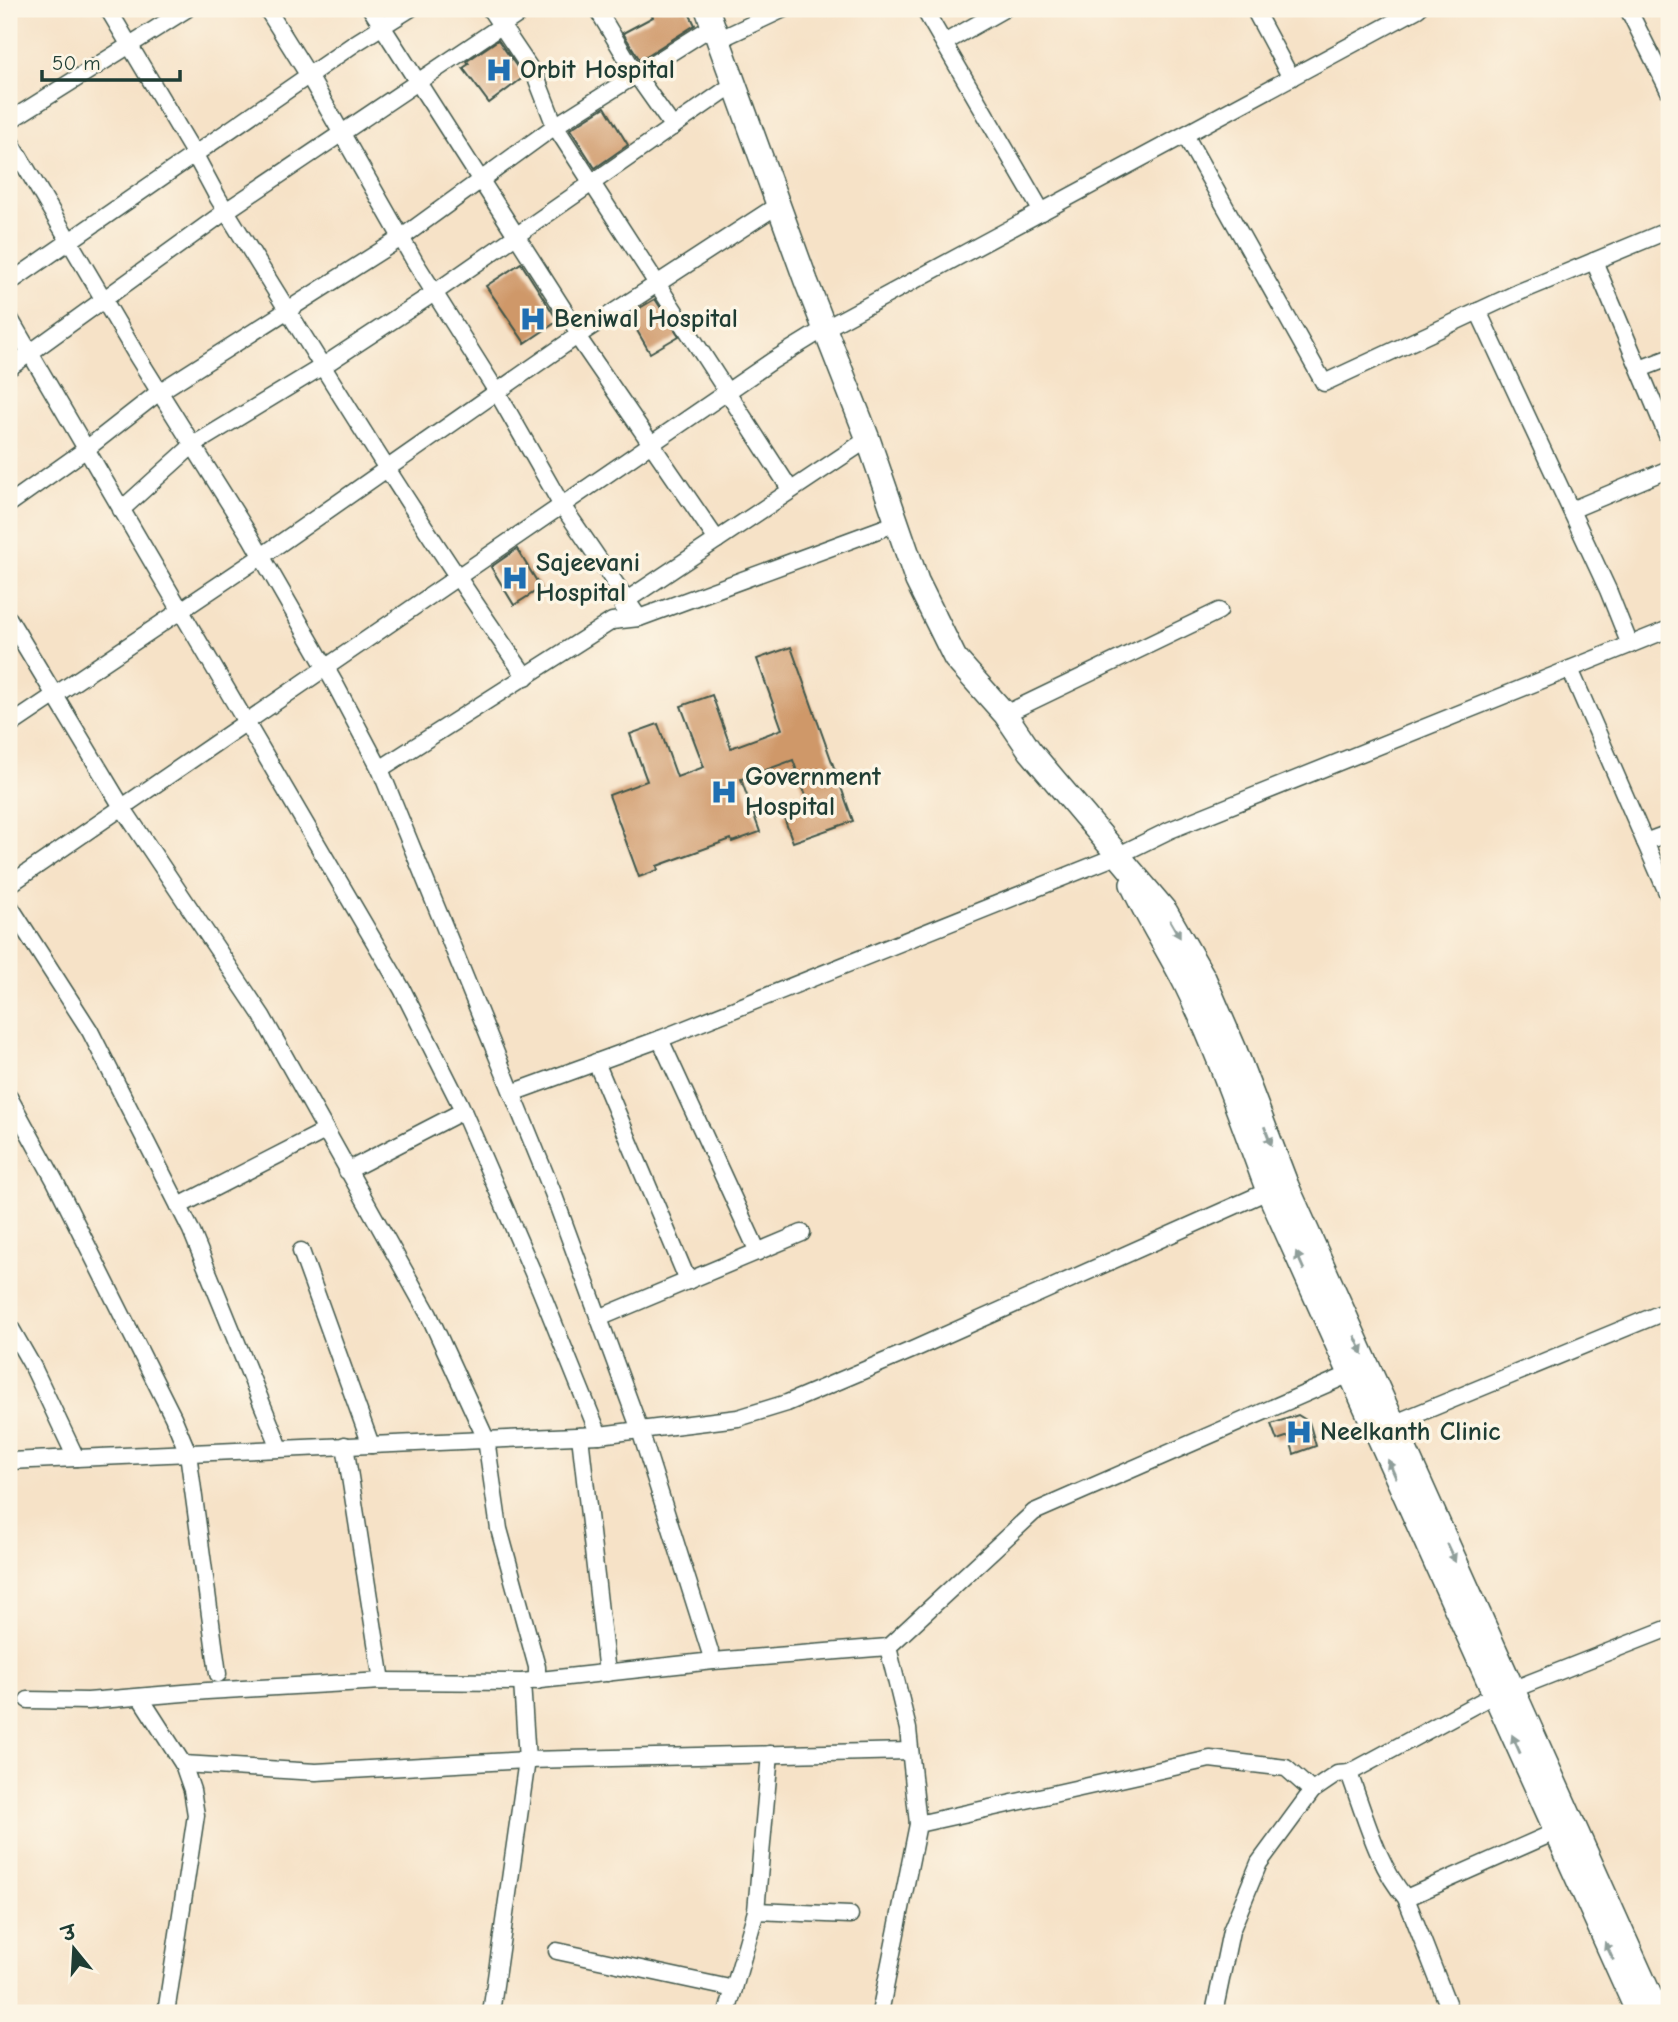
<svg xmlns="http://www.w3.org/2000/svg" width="1678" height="2022" viewBox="0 0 1678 2022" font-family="'Comic Neue','Playpen Sans Deva',sans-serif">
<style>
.building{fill:#cf9869}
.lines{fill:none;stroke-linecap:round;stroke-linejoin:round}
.street-casing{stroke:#3f564a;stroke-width:19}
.secondary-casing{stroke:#3f564a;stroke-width:26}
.street{stroke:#fff;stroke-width:16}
.secondary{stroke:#fff;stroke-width:23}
.oneway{fill:#8f9e9a}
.labels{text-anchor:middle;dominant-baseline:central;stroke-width:7;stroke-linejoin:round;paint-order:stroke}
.poi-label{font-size:26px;font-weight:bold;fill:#1f3d34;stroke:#fcf5e5;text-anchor:start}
</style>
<rect width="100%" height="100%" fill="#fcf5e5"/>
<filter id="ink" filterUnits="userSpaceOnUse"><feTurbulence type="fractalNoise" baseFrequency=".0143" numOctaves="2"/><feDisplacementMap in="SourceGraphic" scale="14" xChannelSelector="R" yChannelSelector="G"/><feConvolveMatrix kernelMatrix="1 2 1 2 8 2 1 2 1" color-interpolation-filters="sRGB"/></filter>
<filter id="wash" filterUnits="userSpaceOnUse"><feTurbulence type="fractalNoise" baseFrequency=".00686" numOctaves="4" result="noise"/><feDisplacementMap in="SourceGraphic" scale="28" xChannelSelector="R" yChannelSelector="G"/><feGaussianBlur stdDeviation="1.57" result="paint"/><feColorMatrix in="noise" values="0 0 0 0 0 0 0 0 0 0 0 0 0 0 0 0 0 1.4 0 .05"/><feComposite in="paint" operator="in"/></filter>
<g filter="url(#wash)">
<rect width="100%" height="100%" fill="#f6e2c7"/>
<g id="blocks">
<!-- building -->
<g class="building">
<polygon points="649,9 687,9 695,25 640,60 623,33 653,17"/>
<polygon points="498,40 524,77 489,103 463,68 469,64 467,61"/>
<polygon points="605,107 628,145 595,168 570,129"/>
<polygon points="521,263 558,321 525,343 486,286"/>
<polygon points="655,299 679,336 650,353 628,315"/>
<polygon points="517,549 541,588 514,605 491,567"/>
<polygon points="791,647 853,821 793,842 783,815 809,805 793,760 741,779 760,832 732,842 731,839 657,866 658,870 639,877 609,795 647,781 630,734 658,724 677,777 704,767 681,706 712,695 731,748 782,729 757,659"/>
<polygon points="1298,1415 1309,1422 1316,1446 1294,1454 1289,1436 1277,1440 1271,1424"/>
</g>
</g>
</g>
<g filter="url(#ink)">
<use href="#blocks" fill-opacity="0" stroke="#3f564a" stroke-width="2"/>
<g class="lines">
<defs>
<g id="street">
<path d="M 108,9 L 195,155 L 218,198 C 318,359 417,522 526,677"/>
<polyline points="267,9 309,76 415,262 497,392 561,504 639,618"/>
<polyline points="371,9 580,335"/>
<polyline points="490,9 536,77 555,126 790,489"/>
<polyline points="597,9 637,76 673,127"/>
<polyline points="924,9 1042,212"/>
<polyline points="1254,9 1291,78"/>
<polyline points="1628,9 1669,91"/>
<polyline points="718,40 784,9"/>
<polyline points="944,43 1004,9"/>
<polyline points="9,121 187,9"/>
<polyline points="1185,135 1324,383 1517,293 1669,230"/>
<polyline points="9,139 137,356 251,538 335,684 380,769 553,1193 640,1430 713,1661 522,1682 382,1681 207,1691 88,1701 28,1700"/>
<polyline points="1594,261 1669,440"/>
<polyline points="9,283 354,44 410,9"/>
<polyline points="1478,311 1608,590 1630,645"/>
<polyline points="9,317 402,989 460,1104 540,1289 599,1435"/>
<polyline points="577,336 717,540"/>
<polyline points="9,368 226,211 526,9"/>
<polyline points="1640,369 1669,358"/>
<polyline points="9,504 85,450 159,392 401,238 555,126 713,26"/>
<polyline points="121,510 193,445 323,366 434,293 734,84"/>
<polyline points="1571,510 1669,469"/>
<polyline points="623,608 633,596 868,439"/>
<polyline points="9,619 122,807 262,1016 429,1315 486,1439 499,1529 537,1667 537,1681"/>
<polyline points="1570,669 1669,897"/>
<polyline points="1005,714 1219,611"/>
<polyline points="9,726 262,556 577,336 778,205"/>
<polyline points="380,769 612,621 639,618 897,523"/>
<polyline points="1645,842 1669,833"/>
<polyline points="9,885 772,361 824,329 1418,9"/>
<polyline points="9,905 90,1031 191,1230 280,1448"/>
<polyline points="660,1039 758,1252"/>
<polyline points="596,1062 688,1281"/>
<polyline points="512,1093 660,1039 1119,855 1170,830 1669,629"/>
<polyline points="9,1097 55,1181 173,1417 188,1453 218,1674"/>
<polyline points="347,1171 463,1111"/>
<polyline points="179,1206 325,1131"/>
<polyline points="301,1251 371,1445"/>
<polyline points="599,1318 802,1233"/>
<polyline points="9,1325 33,1367 76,1458"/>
<polyline points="1393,1424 1669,1310"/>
<polyline points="580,1436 607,1673"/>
<polyline points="345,1445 382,1681"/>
<polyline points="9,1461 599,1435 738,1418 787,1403 912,1350 1268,1191"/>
<polyline points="888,1647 908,1729 918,1824"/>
<polyline points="713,1661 888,1647 1034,1512 1350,1374"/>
<polyline points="140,1697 183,1764 192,1790 196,1815 166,2013"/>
<polyline points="183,1764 316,1772 527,1760 910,1751"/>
<path d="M 1349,1773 C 1364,1813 1378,1867 1406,1898 L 1451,2013"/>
<polyline points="1406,1898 1555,1832"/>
<polyline points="756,1911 850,1915"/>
<polyline points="557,1951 734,1989"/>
<polyline points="1655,2003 1669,1996"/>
<polyline points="491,2013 527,1760 522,1682"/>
<polyline points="727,2013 756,1911 770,1754"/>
<polyline points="880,2013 918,1824 1210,1759 1286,1768 1312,1791"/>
<polyline points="1214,2013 1231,1931 1259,1863 1312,1791 1337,1774 1349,1773 1495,1694 1514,1689 1669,1628"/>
</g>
<g id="secondary">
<polyline points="707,9 806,281 868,439 917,581 955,658 1005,714 1030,751 1166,912 1204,978 1235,1050 1287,1186 1658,2013"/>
<path d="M 1132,884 C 1147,918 1168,949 1185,983 C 1218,1050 1242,1122 1268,1191 L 1638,2013"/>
</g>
</defs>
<!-- street casing -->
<use href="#street" class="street-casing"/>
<!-- secondary casing -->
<use href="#secondary" class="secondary-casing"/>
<!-- street -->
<use href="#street" class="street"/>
<!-- secondary -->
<use href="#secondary" class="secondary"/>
</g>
<!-- one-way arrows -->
<defs><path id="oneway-solid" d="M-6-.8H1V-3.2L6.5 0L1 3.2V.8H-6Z" transform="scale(1.75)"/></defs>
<g class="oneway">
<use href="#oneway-solid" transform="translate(1175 929) rotate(60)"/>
<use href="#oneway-solid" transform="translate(1268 1136) rotate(69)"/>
<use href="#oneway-solid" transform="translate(1300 1261) rotate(-114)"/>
<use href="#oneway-solid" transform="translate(1359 1345) rotate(66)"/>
<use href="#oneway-solid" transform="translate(1392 1469) rotate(-114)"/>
<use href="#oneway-solid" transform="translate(1451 1553) rotate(65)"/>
<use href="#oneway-solid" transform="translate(1516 1744) rotate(-114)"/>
<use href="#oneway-solid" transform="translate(1609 1951) rotate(-115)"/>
</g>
</g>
<!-- icons -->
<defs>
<symbol id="hospital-bare" viewBox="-9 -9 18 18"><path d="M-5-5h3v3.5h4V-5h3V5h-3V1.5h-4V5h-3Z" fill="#1f6fb2" stroke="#fcf5e5" stroke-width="2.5" paint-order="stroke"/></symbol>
</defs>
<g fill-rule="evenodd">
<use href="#hospital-bare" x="480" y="51" width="38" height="38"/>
<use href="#hospital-bare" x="514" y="300" width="38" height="38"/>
<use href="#hospital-bare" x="496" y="559" width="38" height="38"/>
<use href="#hospital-bare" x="705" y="773" width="38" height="38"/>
<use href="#hospital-bare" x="1280" y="1413" width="38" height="38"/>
</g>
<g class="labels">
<!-- poi labels -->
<g class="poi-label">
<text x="520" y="70">Orbit Hospital</text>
<text x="554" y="319">Beniwal Hospital</text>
<text x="536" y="563">Sajeevani<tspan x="536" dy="30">Hospital</tspan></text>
<text x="745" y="777">Government<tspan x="745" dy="30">Hospital</tspan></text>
<text x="1320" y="1432">Neelkanth Clinic</text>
</g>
</g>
<!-- margin -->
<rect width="1678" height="2022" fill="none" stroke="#fcf5e5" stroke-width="35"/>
<!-- north arrow -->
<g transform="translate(74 1949) rotate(342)" stroke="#fcf5e5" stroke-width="5" paint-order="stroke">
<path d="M0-5L12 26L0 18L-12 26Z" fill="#1f3d34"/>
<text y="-10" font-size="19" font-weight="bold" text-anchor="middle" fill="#1f3d34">उ</text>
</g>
<!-- scale -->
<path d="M42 70v10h138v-10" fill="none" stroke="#1f3d34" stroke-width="3.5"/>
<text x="52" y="70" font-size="21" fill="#1f3d34" stroke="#fcf5e5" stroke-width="5" paint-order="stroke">50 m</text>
</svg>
